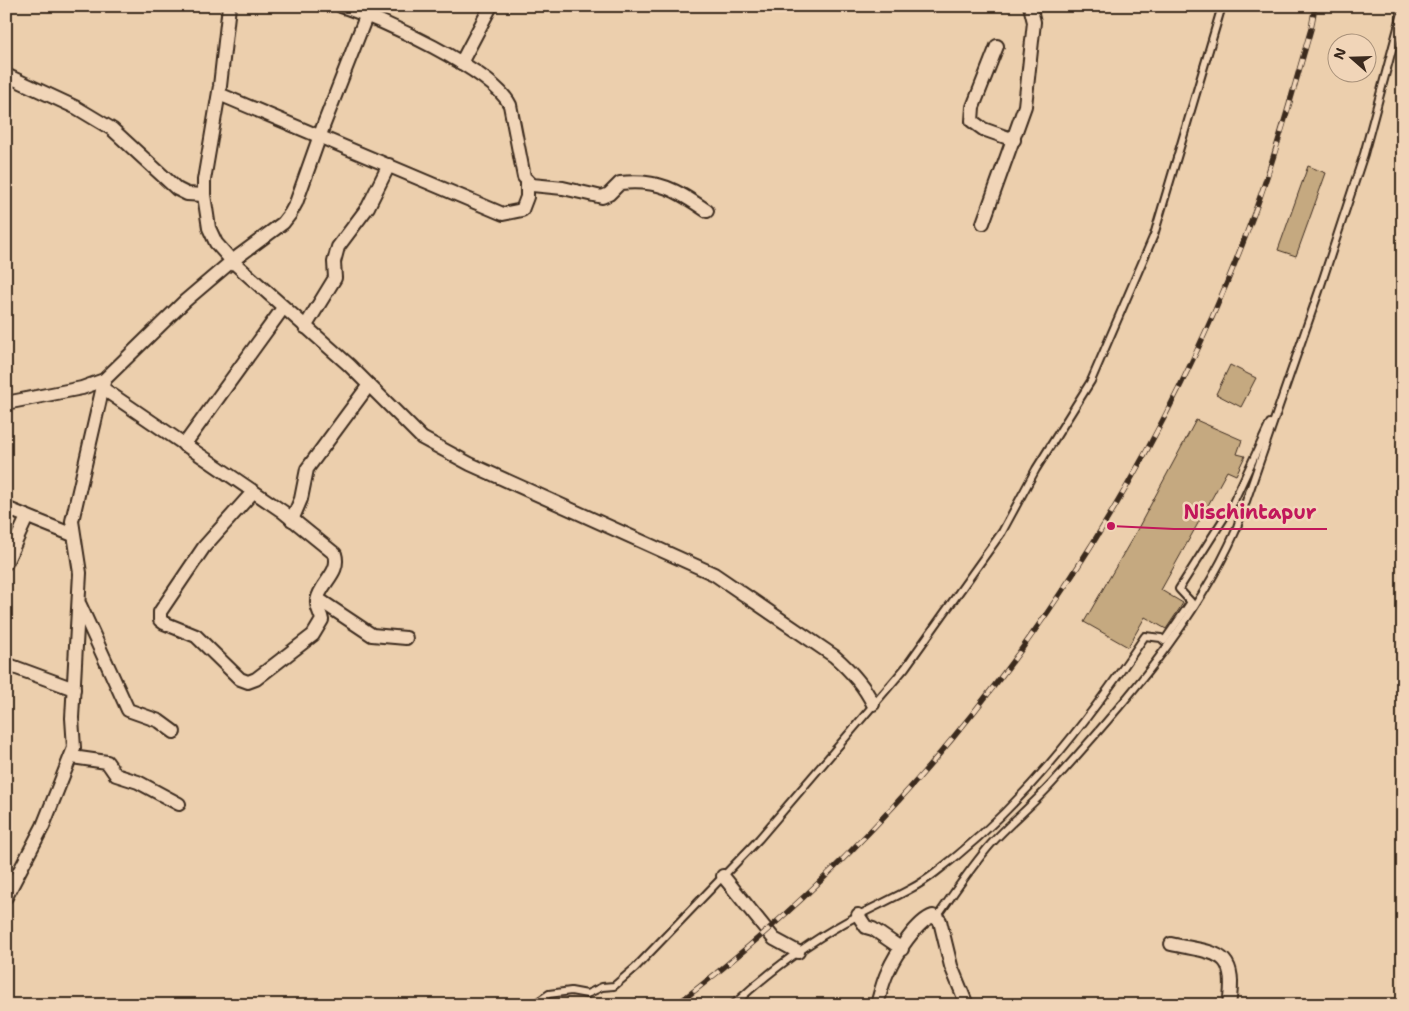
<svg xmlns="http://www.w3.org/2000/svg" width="1409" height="1011" viewBox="0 0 1409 1011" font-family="'Shantell Sans',sans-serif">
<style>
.building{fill:#c5a980;stroke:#3b2a1e}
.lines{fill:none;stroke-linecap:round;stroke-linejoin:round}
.service-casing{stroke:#3b2a1e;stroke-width:10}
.minor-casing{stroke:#3b2a1e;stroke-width:16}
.service{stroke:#f1d5b8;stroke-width:6}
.minor{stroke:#f1d5b8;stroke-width:12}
.rail-casing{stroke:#3b2a1e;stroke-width:5.5}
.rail{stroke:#f1d5b8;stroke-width:4;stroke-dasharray:11;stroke-linecap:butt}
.leader{fill:none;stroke:#c2185b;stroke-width:2}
.callout-dot{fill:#c2185b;stroke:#f1d5b8;stroke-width:2}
.callout-label{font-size:20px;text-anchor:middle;font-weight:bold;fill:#c2185b;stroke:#f1d5b8;stroke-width:5;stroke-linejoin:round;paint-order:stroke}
</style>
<rect width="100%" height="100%" fill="#eccfad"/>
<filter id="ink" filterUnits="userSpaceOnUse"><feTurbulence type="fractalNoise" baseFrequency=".02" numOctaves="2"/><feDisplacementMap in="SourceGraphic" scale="10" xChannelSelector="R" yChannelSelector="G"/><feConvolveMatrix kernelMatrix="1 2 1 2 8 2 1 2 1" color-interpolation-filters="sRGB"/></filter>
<g filter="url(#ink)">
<!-- building -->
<g class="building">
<polygon points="1308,166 1326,173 1296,256 1278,250"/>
<polygon points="1230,365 1256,378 1241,407 1216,394"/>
<polygon points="1196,420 1242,440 1237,454 1245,456 1236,475 1227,471 1161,590 1183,603 1178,611 1166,629 1145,617 1128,647 1084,622 1136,532"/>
</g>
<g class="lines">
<defs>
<g id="service">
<path d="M 937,917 C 954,893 971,867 991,844 C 1011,822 1035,803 1055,780 C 1122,706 1196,622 1236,530 L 1319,291 L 1364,154 L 1403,9"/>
<polyline points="533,1005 549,994 571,991 587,994 602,987 614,986 635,968 759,839 905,668 1002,532 1036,469 1091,381 1154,235 1222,6"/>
<path d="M 733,1005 C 771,970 812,939 859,915 C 885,901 912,891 935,873 C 1020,809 1086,724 1145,636 L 1161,638 L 1164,641 L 1191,602 L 1179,589 L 1231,507 L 1270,423"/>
</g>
<g id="minor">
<path d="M 229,6 L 220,86 L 204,180 L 204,195 L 209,228 L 216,243 L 232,261 L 349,365 L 422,438 L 470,464 L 714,574 L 834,656 C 850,670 864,685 873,704"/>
<path d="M 341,6 C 379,18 493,70 510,105 L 524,177 L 532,185 L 563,188 L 602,197 L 609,194 L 620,183 C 658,179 677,190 707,211"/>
<polyline points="997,46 973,107 972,121 983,129 1014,140"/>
<polyline points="461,63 491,6"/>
<polyline points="6,75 77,108 112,129 177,189 187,194 204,195"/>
<polyline points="219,94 503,214 522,210 527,197 527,182"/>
<polyline points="983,223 1025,106 1034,22 1030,6"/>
<polyline points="305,327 335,278 334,262 338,247 368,207 389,165"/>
<path d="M 102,388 L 282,511 L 335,554 C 341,573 320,583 317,601 C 316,608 321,613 322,620 L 313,635 L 256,679 L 248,682 L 240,679 L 196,636 L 164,623 L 160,620 L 160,612 L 204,547 L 253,492"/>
<polyline points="6,403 82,388 104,380 185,301 232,261 283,223 290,214 296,203 324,124 367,14"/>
<polyline points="184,445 283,308"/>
<polyline points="6,508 73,535"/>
<polyline points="292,520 301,499 307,469 369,385"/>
<polyline points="6,563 27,517"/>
<polyline points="318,599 372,635 406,638"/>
<polyline points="80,605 128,710 159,721 174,732"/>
<polyline points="6,664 74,689"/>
<polyline points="72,757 107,762 116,775 138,782 179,804"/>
<polyline points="723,876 774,939 798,952"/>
<polyline points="6,897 43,826 74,748 72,718 80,573 72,521 104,382"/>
<polyline points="858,915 866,927 873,929 902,949"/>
<path d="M 1171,944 C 1217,954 1238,949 1229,1005"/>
<path d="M 877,1005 C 880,994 883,981 888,971 C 895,955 917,921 933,916 L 940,921 L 951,966 L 967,1005"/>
</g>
</defs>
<!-- service casing -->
<use href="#service" class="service-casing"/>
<!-- minor casing -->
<use href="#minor" class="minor-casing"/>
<!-- service -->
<use href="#service" class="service"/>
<!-- minor -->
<use href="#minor" class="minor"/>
<defs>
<path id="rail" d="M 676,1005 C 940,804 1141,521 1255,211 C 1277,152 1293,90 1311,29 L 1315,6"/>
</defs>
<!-- rail casing -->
<use href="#rail" class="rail-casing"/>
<!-- rail -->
<use href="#rail" class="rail"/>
</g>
</g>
<!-- callouts -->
<path class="leader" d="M1111 526L1174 529H1327"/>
<circle class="callout-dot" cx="1111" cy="526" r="5"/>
<g class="callout-label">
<text x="1250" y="519">Nischintapur</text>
</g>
<!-- margin -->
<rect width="1409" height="1011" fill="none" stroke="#f1d5b8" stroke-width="25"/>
<rect x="12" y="12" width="1384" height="986" fill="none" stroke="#3b2a1e" stroke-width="2" filter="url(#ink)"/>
<!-- north arrow -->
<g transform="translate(1352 58) rotate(290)"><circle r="24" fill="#f1d5b8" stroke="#a8917a"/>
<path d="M0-4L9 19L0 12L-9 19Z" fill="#3b2a1e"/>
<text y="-8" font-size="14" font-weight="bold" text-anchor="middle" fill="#3b2a1e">N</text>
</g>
</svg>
